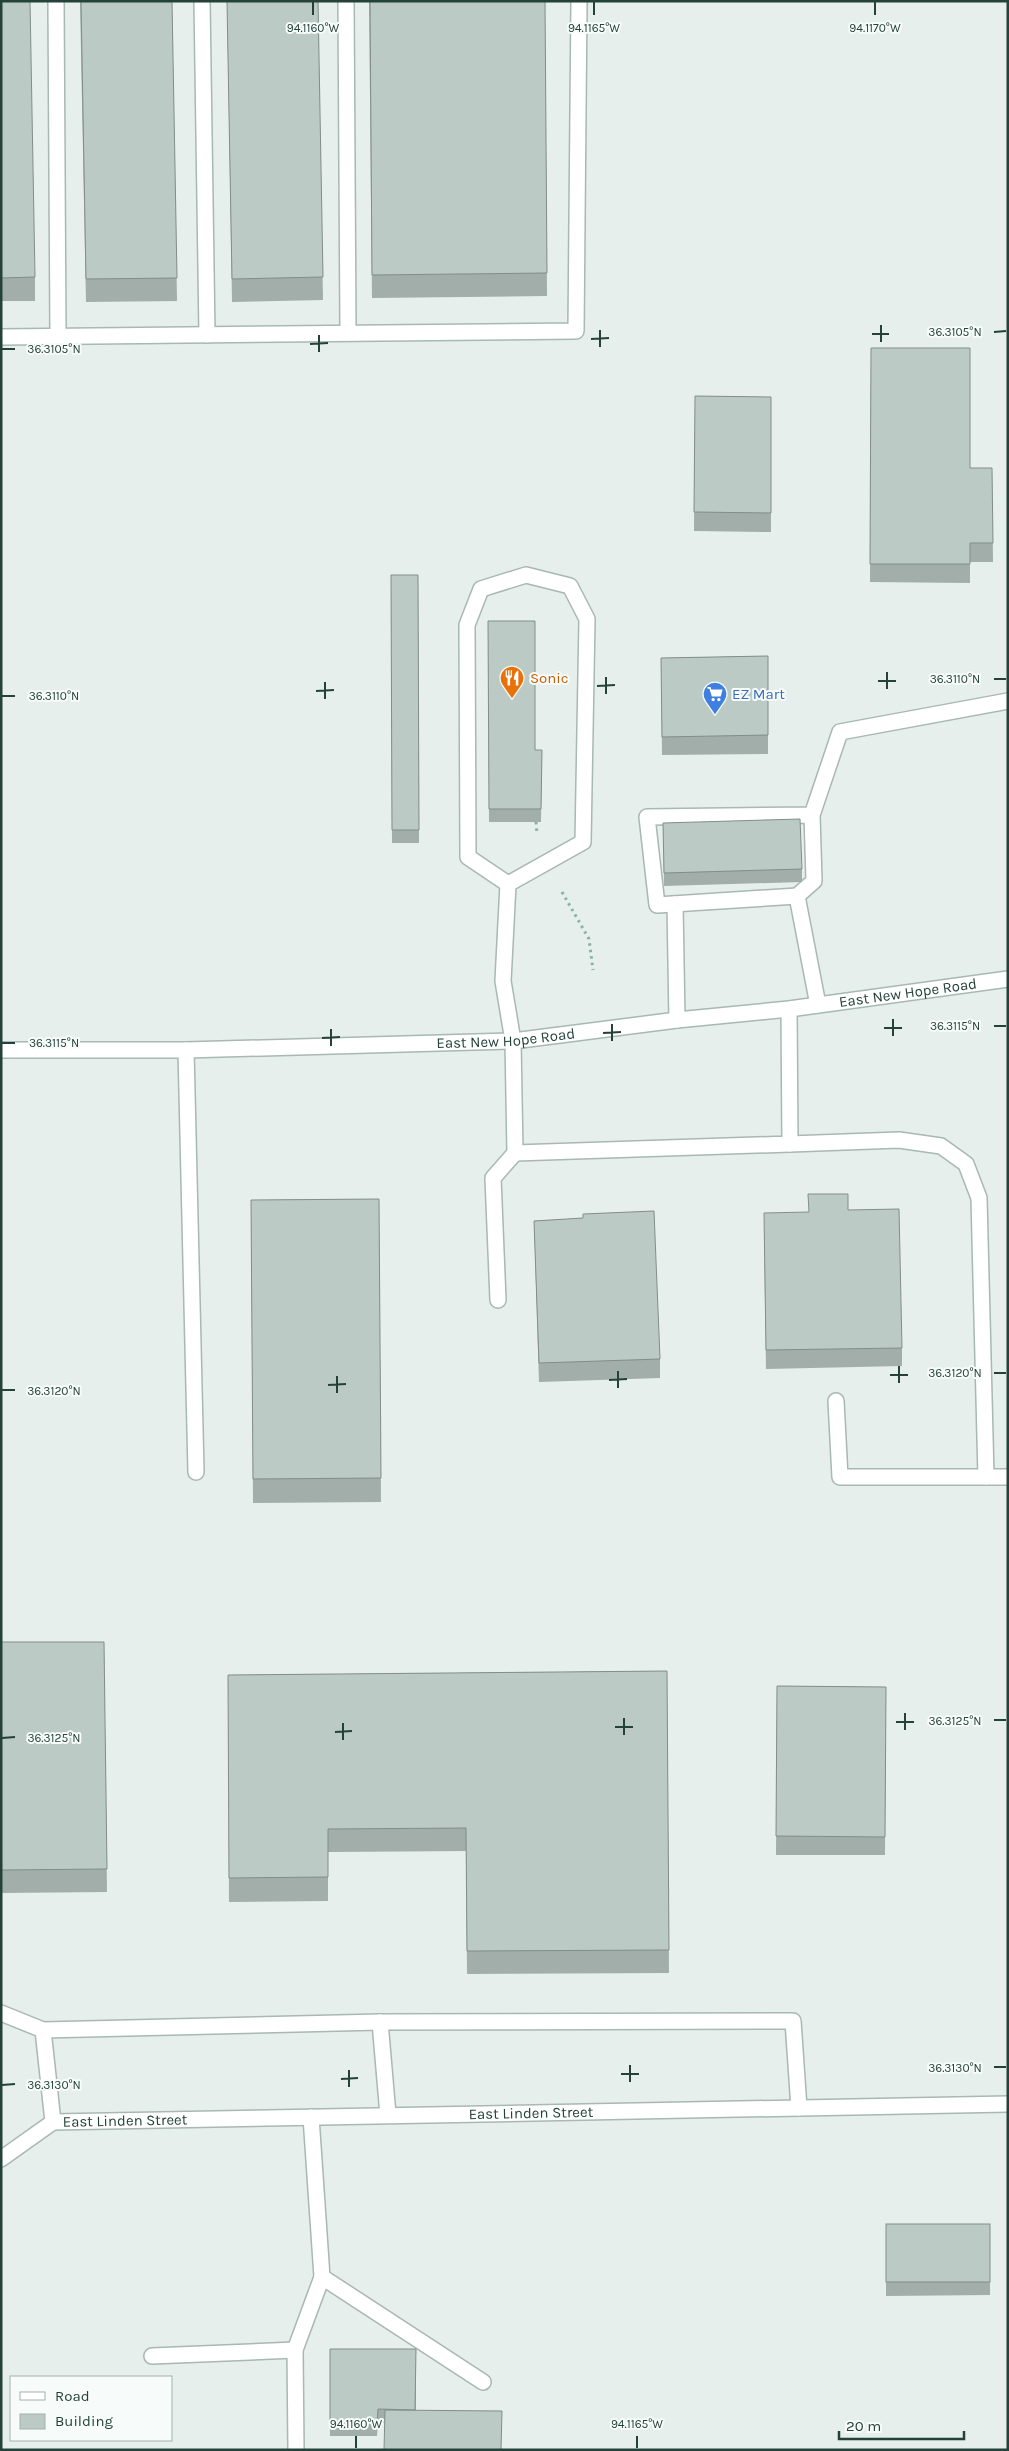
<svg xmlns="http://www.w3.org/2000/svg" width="1009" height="2451" viewBox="0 0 1009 2451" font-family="Karla,sans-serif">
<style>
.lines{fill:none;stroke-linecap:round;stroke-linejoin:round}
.service-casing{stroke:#a8b8b2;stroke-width:18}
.minor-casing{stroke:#a8b8b2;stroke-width:18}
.tertiary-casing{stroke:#a8b8b2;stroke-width:18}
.path{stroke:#86b3a5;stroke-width:3;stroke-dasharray:2.5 4;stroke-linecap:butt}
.service{stroke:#fff;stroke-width:15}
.minor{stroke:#fff;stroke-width:15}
.tertiary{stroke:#fff;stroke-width:15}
.wall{fill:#a1aea9}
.building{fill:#bbcac4;stroke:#838d89}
.ticks{fill:none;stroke:#24423a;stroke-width:2}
.labels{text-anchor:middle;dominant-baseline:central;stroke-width:4;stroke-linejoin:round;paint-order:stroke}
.food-label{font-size:15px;fill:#c56008;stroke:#f7fbf9;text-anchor:start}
.shop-label{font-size:15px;fill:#366cbe;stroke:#f7fbf9;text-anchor:start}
.street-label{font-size:15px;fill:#24423a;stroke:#f7fbf9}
.ticks-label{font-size:12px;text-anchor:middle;fill:#24423a;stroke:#f7fbf9;stroke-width:4;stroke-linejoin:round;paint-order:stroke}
</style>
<rect width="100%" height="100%" fill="#e6efeb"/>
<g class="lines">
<defs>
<g id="service">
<polyline points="56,1 58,336"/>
<polyline points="202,1 207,335"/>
<polyline points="346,1 348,333"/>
<polyline points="1,337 576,331 579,1"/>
<polygon points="526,575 570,586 587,619 583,842 508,884 468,857 467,625 481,589"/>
<polyline points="812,815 647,817 657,905 797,896 814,881 812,815 840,732 1008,701"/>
<polyline points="508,884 503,981 513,1041 515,1153 790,1144 789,1009"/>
<polyline points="797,896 818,1005"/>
<polyline points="675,904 677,1020"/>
<polyline points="186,1050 196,1472"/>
<polyline points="790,1144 899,1140 941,1146 966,1164 979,1198 986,1477 1008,1477"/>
<polyline points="498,1300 493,1178 515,1153"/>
<polyline points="836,1401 840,1477 986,1477"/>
<polyline points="1,2013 43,2030 380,2022 793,2021 799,2108"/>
<polyline points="380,2022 388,2115"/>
<polyline points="311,2117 322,2277 483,2382"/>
<polyline points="1,2159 53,2122 43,2030"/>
<polyline points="152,2356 295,2350"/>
<polyline points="296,2450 295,2350 322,2277"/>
</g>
<g id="minor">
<path id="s1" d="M 53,2122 L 1008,2104"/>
</g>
<g id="tertiary">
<path id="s2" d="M 1,1050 L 186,1050 L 513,1041 L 677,1020 L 789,1009 L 1008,979"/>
</g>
</defs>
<!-- service casing -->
<use href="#service" class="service-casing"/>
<!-- minor casing -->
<use href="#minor" class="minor-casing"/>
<!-- tertiary casing -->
<use href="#tertiary" class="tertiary-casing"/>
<!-- path -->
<g class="path">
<polyline points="536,822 537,834"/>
<polyline points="562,892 589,939 593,970"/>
</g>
<!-- service -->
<use href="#service" class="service"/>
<!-- minor -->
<use href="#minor" class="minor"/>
<!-- tertiary -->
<use href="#tertiary" class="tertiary"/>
</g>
<!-- wall -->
<g class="wall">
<polygon points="1,1 35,277 35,301 1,301"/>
<polygon points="80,1 172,1 177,301 86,302"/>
<polygon points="227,1 318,1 323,300 232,302"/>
<polygon points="369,1 545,1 547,296 372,298"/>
<polygon points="871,348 970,468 992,468 993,562 970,562 970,583 870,582"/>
<polygon points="695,396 771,397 771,532 694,531"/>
<polygon points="391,575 418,575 419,843 392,843"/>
<polygon points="488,621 535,750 542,750 541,822 489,822"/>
<polygon points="768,656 768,754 662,755 661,658"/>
<polygon points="663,823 802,869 802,882 664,886"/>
<polygon points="379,1199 381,1502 253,1503 251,1200"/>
<polygon points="848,1210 902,1348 902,1366 766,1369 764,1232 808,1212"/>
<polygon points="583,1218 660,1359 660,1378 539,1382 534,1221"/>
<polygon points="1,1642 104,1642 107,1892 1,1893"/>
<polygon points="667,1671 669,1973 467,1974 466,1851 328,1852 328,1901 229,1902 228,1675"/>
<polygon points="777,1686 886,1687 885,1855 776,1855"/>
<polygon points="886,2224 990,2224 990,2295 886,2296"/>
<polygon points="330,2349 416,2349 416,2411 385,2423 378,2422 377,2436 330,2436"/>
</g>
<!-- building -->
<g class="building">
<polygon points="1,1 30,1 35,277 1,278"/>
<polygon points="81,1 172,1 177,278 86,279"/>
<polygon points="227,1 318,1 323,277 232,279"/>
<polygon points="370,1 545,1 547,273 372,275"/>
<polygon points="871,348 970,348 970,468 992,468 993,543 970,543 970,564 870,564"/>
<polygon points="695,396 771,397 771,513 694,512"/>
<polygon points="391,575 418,575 419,830 392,830"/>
<polygon points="488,621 535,621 535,750 542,750 541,809 489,809"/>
<polygon points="768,656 768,735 662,737 661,658"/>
<polygon points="800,819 802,869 664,873 663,823"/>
<polygon points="808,1194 848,1194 848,1210 899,1209 902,1348 766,1350 764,1213 809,1212"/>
<polygon points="379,1199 381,1478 253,1479 251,1200"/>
<polygon points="654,1211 660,1359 539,1363 534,1221 583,1218 583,1214"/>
<polygon points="1,1642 104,1642 107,1869 1,1870"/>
<polygon points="667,1671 669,1950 467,1951 466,1828 328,1829 328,1877 229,1878 228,1675"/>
<polygon points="777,1686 886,1687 885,1837 776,1836"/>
<rect x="886" y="2224" width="104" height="58"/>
<polygon points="330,2349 416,2349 415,2410 378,2409 377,2423 330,2422"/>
<polygon points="385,2410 502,2411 501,2450 384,2450"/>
</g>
<!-- ticks -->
<path class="ticks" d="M 313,2 L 313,15M 594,2 L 594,15M 875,2 L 875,15M 881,325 L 881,342M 600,330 L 600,347M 994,332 L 1006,331M 872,334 L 889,334M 319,335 L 319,352M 591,339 L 609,338M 310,344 L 328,343M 2,349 L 15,349M 887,672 L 887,689M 606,677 L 606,694M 994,679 L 1006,679M 878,681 L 896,681M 325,682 L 325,699M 597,686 L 615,685M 316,691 L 334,690M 2,696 L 15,696M 893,1019 L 893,1036M 612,1024 L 612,1041M 994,1026 L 1006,1026M 884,1028 L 902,1028M 331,1029 L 331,1046M 603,1033 L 621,1032M 322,1038 L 340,1037M 2,1043 L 15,1043M 899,1366 L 899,1383M 618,1371 L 618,1388M 994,1373 L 1006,1373M 890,1375 L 908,1375M 337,1376 L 337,1393M 609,1380 L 627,1379M 328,1385 L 346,1384M 2,1390 L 15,1390M 905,1713 L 905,1730M 624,1718 L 624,1735M 994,1720 L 1006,1720M 896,1722 L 914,1722M 343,1723 L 343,1740M 615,1727 L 633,1727M 335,1732 L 352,1731M 2,1738 L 15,1737M 630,2065 L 630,2082M 994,2067 L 1006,2067M 349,2070 L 349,2087M 621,2074 L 639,2074M 341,2079 L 358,2078M 2,2085 L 15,2084M 356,2436 L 356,2448M 637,2436 L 637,2448"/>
<!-- icons -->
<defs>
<symbol id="restaurant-pin" viewBox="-11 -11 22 30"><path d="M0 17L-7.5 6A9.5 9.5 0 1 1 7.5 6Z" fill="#e8710a" stroke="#f7fbf9"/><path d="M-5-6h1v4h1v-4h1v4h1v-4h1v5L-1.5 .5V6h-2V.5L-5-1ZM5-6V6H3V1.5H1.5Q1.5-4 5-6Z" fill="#fff"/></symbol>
<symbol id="supermarket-pin" viewBox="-11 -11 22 30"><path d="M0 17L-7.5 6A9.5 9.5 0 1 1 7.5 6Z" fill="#3f7fe0" stroke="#f7fbf9"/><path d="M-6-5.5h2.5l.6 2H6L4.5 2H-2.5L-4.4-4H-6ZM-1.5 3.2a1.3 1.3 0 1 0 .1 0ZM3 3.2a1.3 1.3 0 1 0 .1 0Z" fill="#fff"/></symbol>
</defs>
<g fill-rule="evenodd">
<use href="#restaurant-pin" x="498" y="664" width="28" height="38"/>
<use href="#supermarket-pin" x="701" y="680" width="28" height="38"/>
</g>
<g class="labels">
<!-- food labels -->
<g class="food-label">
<text x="530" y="678">Sonic</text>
</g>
<!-- shop labels -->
<g class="shop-label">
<text x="732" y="694">EZ Mart</text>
</g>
<!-- street labels -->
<g class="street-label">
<text stroke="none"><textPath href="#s2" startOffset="910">East New Hope Road</textPath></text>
<text stroke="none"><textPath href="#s2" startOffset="505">East New Hope Road</textPath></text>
<text stroke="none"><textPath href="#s1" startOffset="478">East Linden Street</textPath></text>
<text stroke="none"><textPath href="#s1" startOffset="72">East Linden Street</textPath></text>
</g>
</g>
<g class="ticks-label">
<text x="313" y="32">94.1160°W</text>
<text x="594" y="32">94.1165°W</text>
<text x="875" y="32">94.1170°W</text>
<text x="955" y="336">36.3105°N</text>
<text x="54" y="353">36.3105°N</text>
<text x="955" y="683">36.3110°N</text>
<text x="54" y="700">36.3110°N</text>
<text x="955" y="1030">36.3115°N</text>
<text x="54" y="1047">36.3115°N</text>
<text x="955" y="1377">36.3120°N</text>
<text x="54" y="1395">36.3120°N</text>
<text x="955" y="1725">36.3125°N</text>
<text x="54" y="1742">36.3125°N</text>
<text x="955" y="2072">36.3130°N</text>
<text x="54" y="2089">36.3130°N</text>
<text x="356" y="2428">94.1160°W</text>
<text x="637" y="2428">94.1165°W</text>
</g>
<!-- border -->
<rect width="1009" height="2451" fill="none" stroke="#24423a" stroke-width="5"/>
<!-- legend -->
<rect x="10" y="2376" width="162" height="65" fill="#f7fbf9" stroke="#a3b1ad"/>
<rect x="20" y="2392" width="25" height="8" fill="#ffffff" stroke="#a3b1ad"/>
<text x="55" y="2401" font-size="15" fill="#24423a">Road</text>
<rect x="20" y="2414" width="25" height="15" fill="#bbcac4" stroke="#a3b1ad"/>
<text x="55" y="2426" font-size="15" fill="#24423a">Building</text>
<!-- scale -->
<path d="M839 2431v8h125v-8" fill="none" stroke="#24423a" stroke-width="2.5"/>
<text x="846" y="2431" font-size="15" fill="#24423a" stroke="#f7fbf9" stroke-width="4" paint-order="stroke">20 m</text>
</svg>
